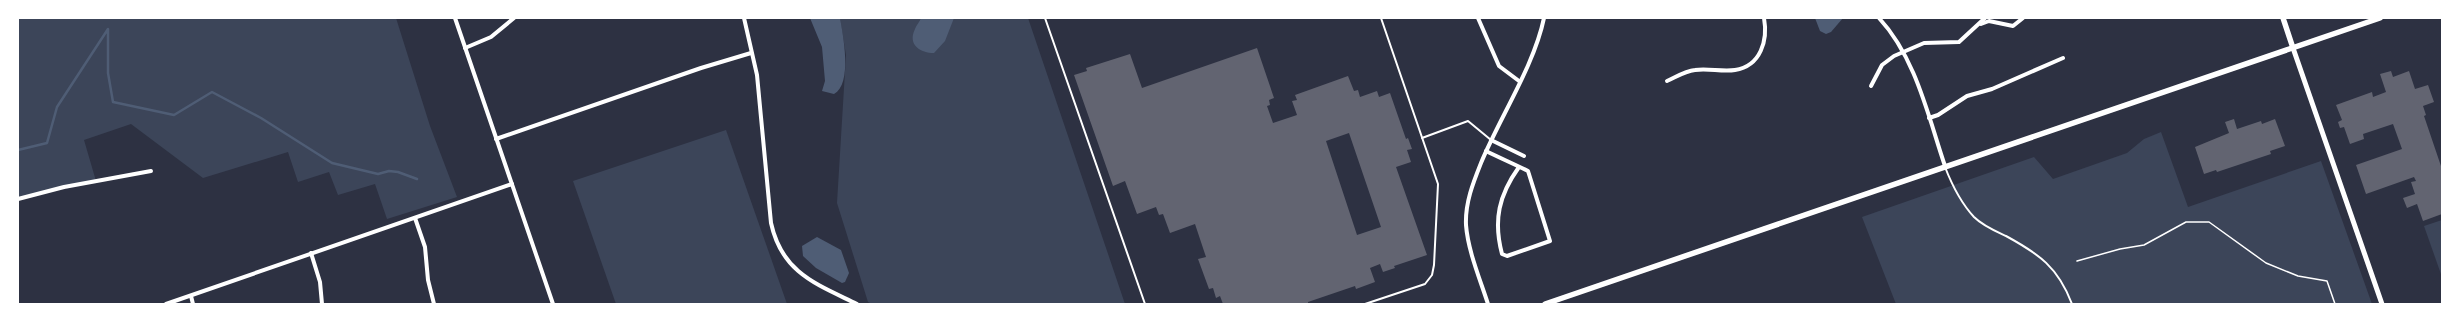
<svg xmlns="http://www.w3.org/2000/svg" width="2460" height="322" viewBox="0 0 2460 322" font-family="'Alegreya Sans',sans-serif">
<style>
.green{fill:#3c4559}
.water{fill:#4f5d75}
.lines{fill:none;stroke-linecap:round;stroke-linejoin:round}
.stream{stroke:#4f5d75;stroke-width:2.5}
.building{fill:#626471;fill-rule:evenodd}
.path{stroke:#fff;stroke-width:1.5}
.service{stroke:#fff;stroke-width:2}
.minor{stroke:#fff;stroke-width:4}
.tertiary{stroke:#fff;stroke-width:5}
.secondary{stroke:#fff;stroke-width:5.5}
</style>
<rect width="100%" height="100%" fill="#2d3142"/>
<!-- green -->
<g class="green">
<polygon points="18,18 396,18 430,126 457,197 387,219 375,184 338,195 329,172 298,182 288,152 203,178 131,124 84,140 96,181 18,199"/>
<polygon points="840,18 1028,18 1125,304 872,304 868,302 837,203 846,55"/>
<polygon points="726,130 787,304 616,304 573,181"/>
<polygon points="2161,132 2188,207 2321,161 2372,304 1896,304 1862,217 2034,157 2053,179 2127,153 2144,139"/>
<polygon points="2442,220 2442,277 2424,226"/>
</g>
<!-- water -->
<g class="water">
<path d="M 810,18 L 840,18 C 843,35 853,84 834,94 L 822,91 L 825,81 L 822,47 Z"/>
<path d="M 921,18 L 954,18 L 945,41 L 934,53 C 921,53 907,45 915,29 C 916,25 920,22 921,18 Z"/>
<polygon points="1815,18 1843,18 1831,32 1826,34 1820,31"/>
<polygon points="817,237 841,250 849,273 845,282 842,283 816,268 803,256 802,246"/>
</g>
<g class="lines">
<!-- stream -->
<polyline class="stream" points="18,150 47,143 57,107 108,29 108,73 113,102 174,115 212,92 261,118 332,163 378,174 389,171 398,172 417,179"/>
</g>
<!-- building -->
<g class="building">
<path d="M 1257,48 L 1274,98 L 1269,100 L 1270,105 L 1267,106 L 1273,123 L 1297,115 L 1292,101 L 1297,100 L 1295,95 L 1348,76 L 1354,91 L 1358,90 L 1360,97 L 1377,91 L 1379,97 L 1390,93 L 1406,139 L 1408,138 L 1412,149 L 1407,150 L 1411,162 L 1396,167 L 1427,255 L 1394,266 L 1395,268 L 1383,272 L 1380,264 L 1370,268 L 1375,282 L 1356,289 L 1355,286 L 1308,302 L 1308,304 L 1223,304 L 1220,296 L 1216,298 L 1213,288 L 1209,289 L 1198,259 L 1206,257 L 1195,224 L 1170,233 L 1163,214 L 1159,215 L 1156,207 L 1137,214 L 1125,181 L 1113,186 L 1074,75 L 1087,71 L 1086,68 L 1130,54 L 1142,88 ZM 1349,133 L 1381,227 L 1357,235 L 1326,141 Z"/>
<polygon points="2391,71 2393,77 2409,71 2415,89 2428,85 2434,102 2423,106 2426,115 2424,116 2442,169 2442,214 2423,221 2417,204 2407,208 2403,198 2415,194 2411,182 2416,181 2414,177 2366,194 2356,165 2402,149 2393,124 2363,134 2364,139 2350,144 2344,127 2340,128 2338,122 2342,120 2336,105 2372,92 2373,97 2386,92 2380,74"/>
<polygon points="2234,119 2237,129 2261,121 2262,124 2275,119 2285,146 2270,151 2271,154 2217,172 2216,170 2204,174 2195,147 2229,133 2225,122"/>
</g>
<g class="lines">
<!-- path -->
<polyline class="path" points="2077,261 2120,249 2144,245 2186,222 2209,222 2266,263 2298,276 2327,281 2335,304"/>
<!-- service -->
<g class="service">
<polyline points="1045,18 1145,304"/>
<polyline points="1422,138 1468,121 1491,140"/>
<path d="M 1945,167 C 1952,185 1961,203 1974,217 C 1983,226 1995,231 2006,236 C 2039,254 2058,267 2072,304"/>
<polyline points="1365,304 1425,284 1432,275 1434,265 1438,184 1381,18"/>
</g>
<!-- minor -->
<g class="minor">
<polyline points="455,18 553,304"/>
<path d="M 744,18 L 757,75 L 771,223 C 782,273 816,284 857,304"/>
<polyline points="1478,18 1499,66 1519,81"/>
<path d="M 1879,18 C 1916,58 1928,116 1945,166"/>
<polyline points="1981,24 1989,21 2013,26 2023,18"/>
<polyline points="465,48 491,37 514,18"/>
<path d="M 1667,81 C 1676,77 1685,71 1695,70 C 1708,68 1722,72 1735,70 C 1761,66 1768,40 1764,18"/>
<polyline points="1871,86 1882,65 1894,56 1924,43 1959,42 1985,18"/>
<polyline points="1929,118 1938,115 1967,96 1992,89 2063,58"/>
<polyline points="496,139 701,68 751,53"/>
<polyline points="1491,140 1524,156"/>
<path d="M 1486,151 C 1500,158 1514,164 1528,171 L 1550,241 L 1507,256 L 1502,254 C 1493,220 1499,195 1519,167"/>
<polyline points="18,199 64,187 151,171"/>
<polyline points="415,218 425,247 428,280 434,304"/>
<polyline points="311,253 320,282 322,304"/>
<polyline points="191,296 193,304"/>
<polyline points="166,304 512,184"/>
<path d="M 1488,304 C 1480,279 1468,251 1466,225 C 1465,203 1473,183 1481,163 C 1500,117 1534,66 1544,18"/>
</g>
<!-- tertiary -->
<polyline class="tertiary" points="2293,48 2382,304"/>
<!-- secondary -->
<g class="secondary">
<polyline points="2283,18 2293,48"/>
<polyline points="1545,304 2380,18"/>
</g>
</g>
<!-- border -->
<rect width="2460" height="322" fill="none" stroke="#ffffff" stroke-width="38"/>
</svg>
